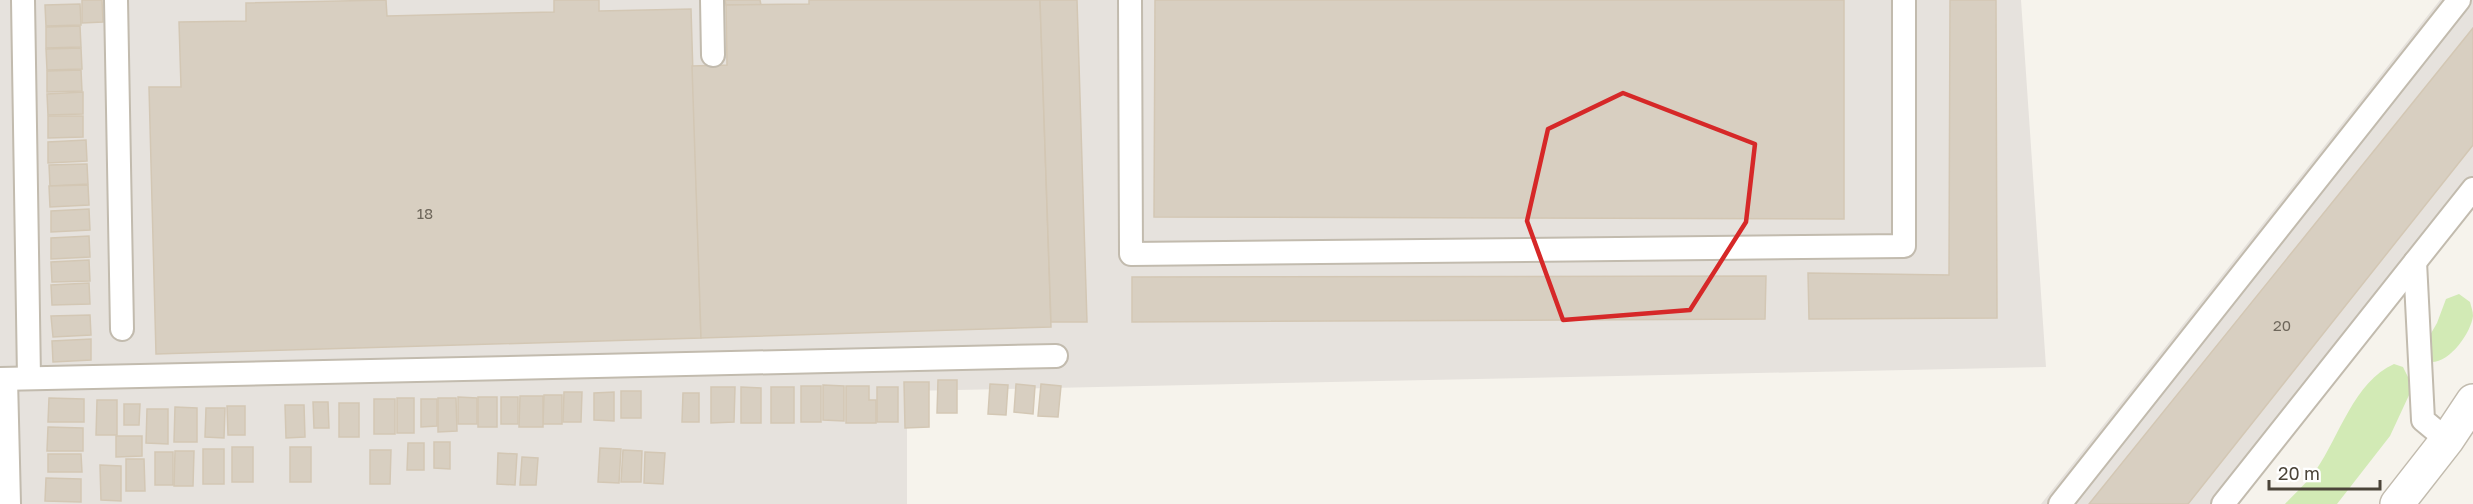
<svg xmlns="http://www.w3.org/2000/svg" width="2473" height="504" viewBox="0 0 2473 504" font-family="'Golos Text',sans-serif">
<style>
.industrial{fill:#e6e2dd}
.green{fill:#d2eab5}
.building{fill:#d8cfc1;stroke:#d3c7b4;stroke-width:1.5}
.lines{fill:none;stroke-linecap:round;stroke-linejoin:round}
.service-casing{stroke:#c2bbae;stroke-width:26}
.minor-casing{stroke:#c2bbae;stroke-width:36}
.service{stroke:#fff;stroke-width:22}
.minor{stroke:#fff;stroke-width:33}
.marked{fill:none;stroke:#d62828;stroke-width:4.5;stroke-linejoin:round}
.labels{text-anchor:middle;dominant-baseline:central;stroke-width:6;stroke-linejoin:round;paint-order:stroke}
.number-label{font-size:15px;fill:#6e675b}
</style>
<rect width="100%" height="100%" fill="#f6f3ec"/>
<!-- industrial -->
<g class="industrial">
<polygon points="0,0 2021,0 2046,367 907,391 907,504 0,504"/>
<polygon points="2440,0 2473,0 2473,208 2237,504 2041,504"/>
</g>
<!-- green -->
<g class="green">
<path d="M 2459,294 L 2470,302 C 2471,306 2473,311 2473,316 C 2471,333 2449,364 2430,362 L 2426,342 L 2437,323 L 2446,299 Z"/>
<path d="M 2394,364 L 2403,367 L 2408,377 L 2410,393 L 2390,436 L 2337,504 L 2285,504 C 2295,493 2308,482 2316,470 C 2340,435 2354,382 2394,364 Z"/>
</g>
<!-- building -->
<g class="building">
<polygon points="82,0 102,0 103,22 82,23"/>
<polygon points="386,0 387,16 554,12 554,0 599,0 599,11 691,9 701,338 156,354 149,87 181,87 179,22 246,21 246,3"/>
<polygon points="725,0 760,0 761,5 726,5"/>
<polygon points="809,0 1040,0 1051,327 701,338 692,66 727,65 726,5 809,4"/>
<polygon points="1040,0 1077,0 1087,322 1051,322"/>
<polygon points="1155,0 1844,0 1844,219 1154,217"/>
<polygon points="1950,0 1996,0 1997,318 1809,319 1808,273 1949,275"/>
<polygon points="80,4 81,25 46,26 45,5"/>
<polygon points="80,26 81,47 46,48 46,27"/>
<polygon points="2473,28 2473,145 2188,504 2089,504"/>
<polygon points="81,48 82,69 47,70 46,49"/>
<polygon points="81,70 82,91 47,92 47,71"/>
<polygon points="83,92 83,114 48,115 47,94"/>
<polygon points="48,116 83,116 83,137 48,138"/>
<polygon points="86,140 87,161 48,163 48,142"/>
<polygon points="87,164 88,184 50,186 49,165"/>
<polygon points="88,185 89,205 50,207 49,186"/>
<polygon points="89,209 90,230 51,232 51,211"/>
<polygon points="89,236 90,257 51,259 51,238"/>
<polygon points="89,260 90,281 52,282 51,262"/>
<polygon points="1766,276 1765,319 1132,322 1132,277"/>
<polygon points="89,283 90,304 52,305 51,285"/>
<polygon points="90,315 91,335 53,337 51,316"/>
<polygon points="91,339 91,360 53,362 52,341"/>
<polygon points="938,380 957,380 957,413 937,413"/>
<polygon points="904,382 929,382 929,427 905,428"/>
<polygon points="990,384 1008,385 1006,415 988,414"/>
<polygon points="1016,384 1035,386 1033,414 1014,412"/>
<polygon points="1041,384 1061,386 1058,417 1038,416"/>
<polygon points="823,385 844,386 844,421 823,420"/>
<rect x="801" y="386" width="20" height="36"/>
<polygon points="846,386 869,386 869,400 876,400 876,423 846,423"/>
<polygon points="711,387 735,387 734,422 711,423"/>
<polygon points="741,387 761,388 761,423 741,423"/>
<rect x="771" y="387" width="23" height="36"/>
<rect x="877" y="387" width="21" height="35"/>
<rect x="621" y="391" width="20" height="27"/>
<polygon points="564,392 582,392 581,422 563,422"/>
<polygon points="614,392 614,421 594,420 594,393"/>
<polygon points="683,393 699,393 699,422 682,422"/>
<polygon points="544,395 562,395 562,424 543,424"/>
<polygon points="520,396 543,396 543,427 519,427"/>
<polygon points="458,397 477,398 477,424 458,424"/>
<rect x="478" y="397" width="19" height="30"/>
<rect x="501" y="397" width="17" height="27"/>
<polygon points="49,398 84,399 84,422 48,422"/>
<rect x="397" y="398" width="17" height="35"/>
<polygon points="438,398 456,398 457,431 438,432"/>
<rect x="374" y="399" width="21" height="35"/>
<polygon points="421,399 437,399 437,426 421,427"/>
<polygon points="97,400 117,400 117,435 96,435"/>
<polygon points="313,402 328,402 329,428 314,428"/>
<rect x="339" y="403" width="20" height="34"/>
<polygon points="124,404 140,404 139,425 124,425"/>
<polygon points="285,405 304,405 305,437 286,438"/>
<polygon points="227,406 245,406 245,435 228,435"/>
<polygon points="175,407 197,408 197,442 174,442"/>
<polygon points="206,408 225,408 224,438 205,437"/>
<polygon points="147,409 168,409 168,444 146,443"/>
<polygon points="48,427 83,428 83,451 47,451"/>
<polygon points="116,436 142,436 142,456 116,457"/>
<polygon points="434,442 450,442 450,469 434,468"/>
<polygon points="408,443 424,443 424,470 407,470"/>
<rect x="232" y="447" width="21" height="35"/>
<rect x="290" y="447" width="21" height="35"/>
<polygon points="600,448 621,449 619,483 598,482"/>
<rect x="203" y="449" width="21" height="35"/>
<polygon points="370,450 391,450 390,484 370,484"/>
<polygon points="623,450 642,451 641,482 621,482"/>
<polygon points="175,451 194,451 193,486 174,486"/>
<rect x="155" y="452" width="18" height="33"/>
<polygon points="645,452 665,453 663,484 644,483"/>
<polygon points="498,453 517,454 515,485 497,484"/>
<polygon points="48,454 81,454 82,472 48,472"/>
<polygon points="522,457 538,458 536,485 520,485"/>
<polygon points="126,459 144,459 145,491 126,491"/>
<polygon points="100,465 121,466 121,501 101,500"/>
<polygon points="46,478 81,479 81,502 45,501"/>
</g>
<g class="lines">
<defs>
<g id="service">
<polyline points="23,0 29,378"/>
<polyline points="116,0 122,329"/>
<polyline points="712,0 713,55"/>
<polyline points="1130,0 1131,254 1904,246 1904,0"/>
<polyline points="2415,262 2423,420 2447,440"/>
<polyline points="0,379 1056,356"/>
<polyline points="6,379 9,504"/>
<polyline points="2060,504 2459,0"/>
<polyline points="2223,504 2473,189"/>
</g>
<polyline id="minor" points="2397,504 2447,440 2473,401"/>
</defs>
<!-- service casing -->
<use href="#service" class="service-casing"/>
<!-- minor casing -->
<use href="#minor" class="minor-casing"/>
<!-- service -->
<use href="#service" class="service"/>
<!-- minor -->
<use href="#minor" class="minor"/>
</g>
<!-- marked area -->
<path class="marked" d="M 1623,93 L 1755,144 L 1746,222 L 1690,310 L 1563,320 L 1527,221 L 1548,129 Z"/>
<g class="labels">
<!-- number labels -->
<g class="number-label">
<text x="425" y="213">18</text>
<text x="2282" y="325">20</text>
</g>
</g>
<!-- scale -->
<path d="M2269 480v9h111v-9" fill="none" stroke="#4b4439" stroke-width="3"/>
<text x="2278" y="480" font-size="18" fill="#4b4439" stroke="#ffffff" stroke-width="4.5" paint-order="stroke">20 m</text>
</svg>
